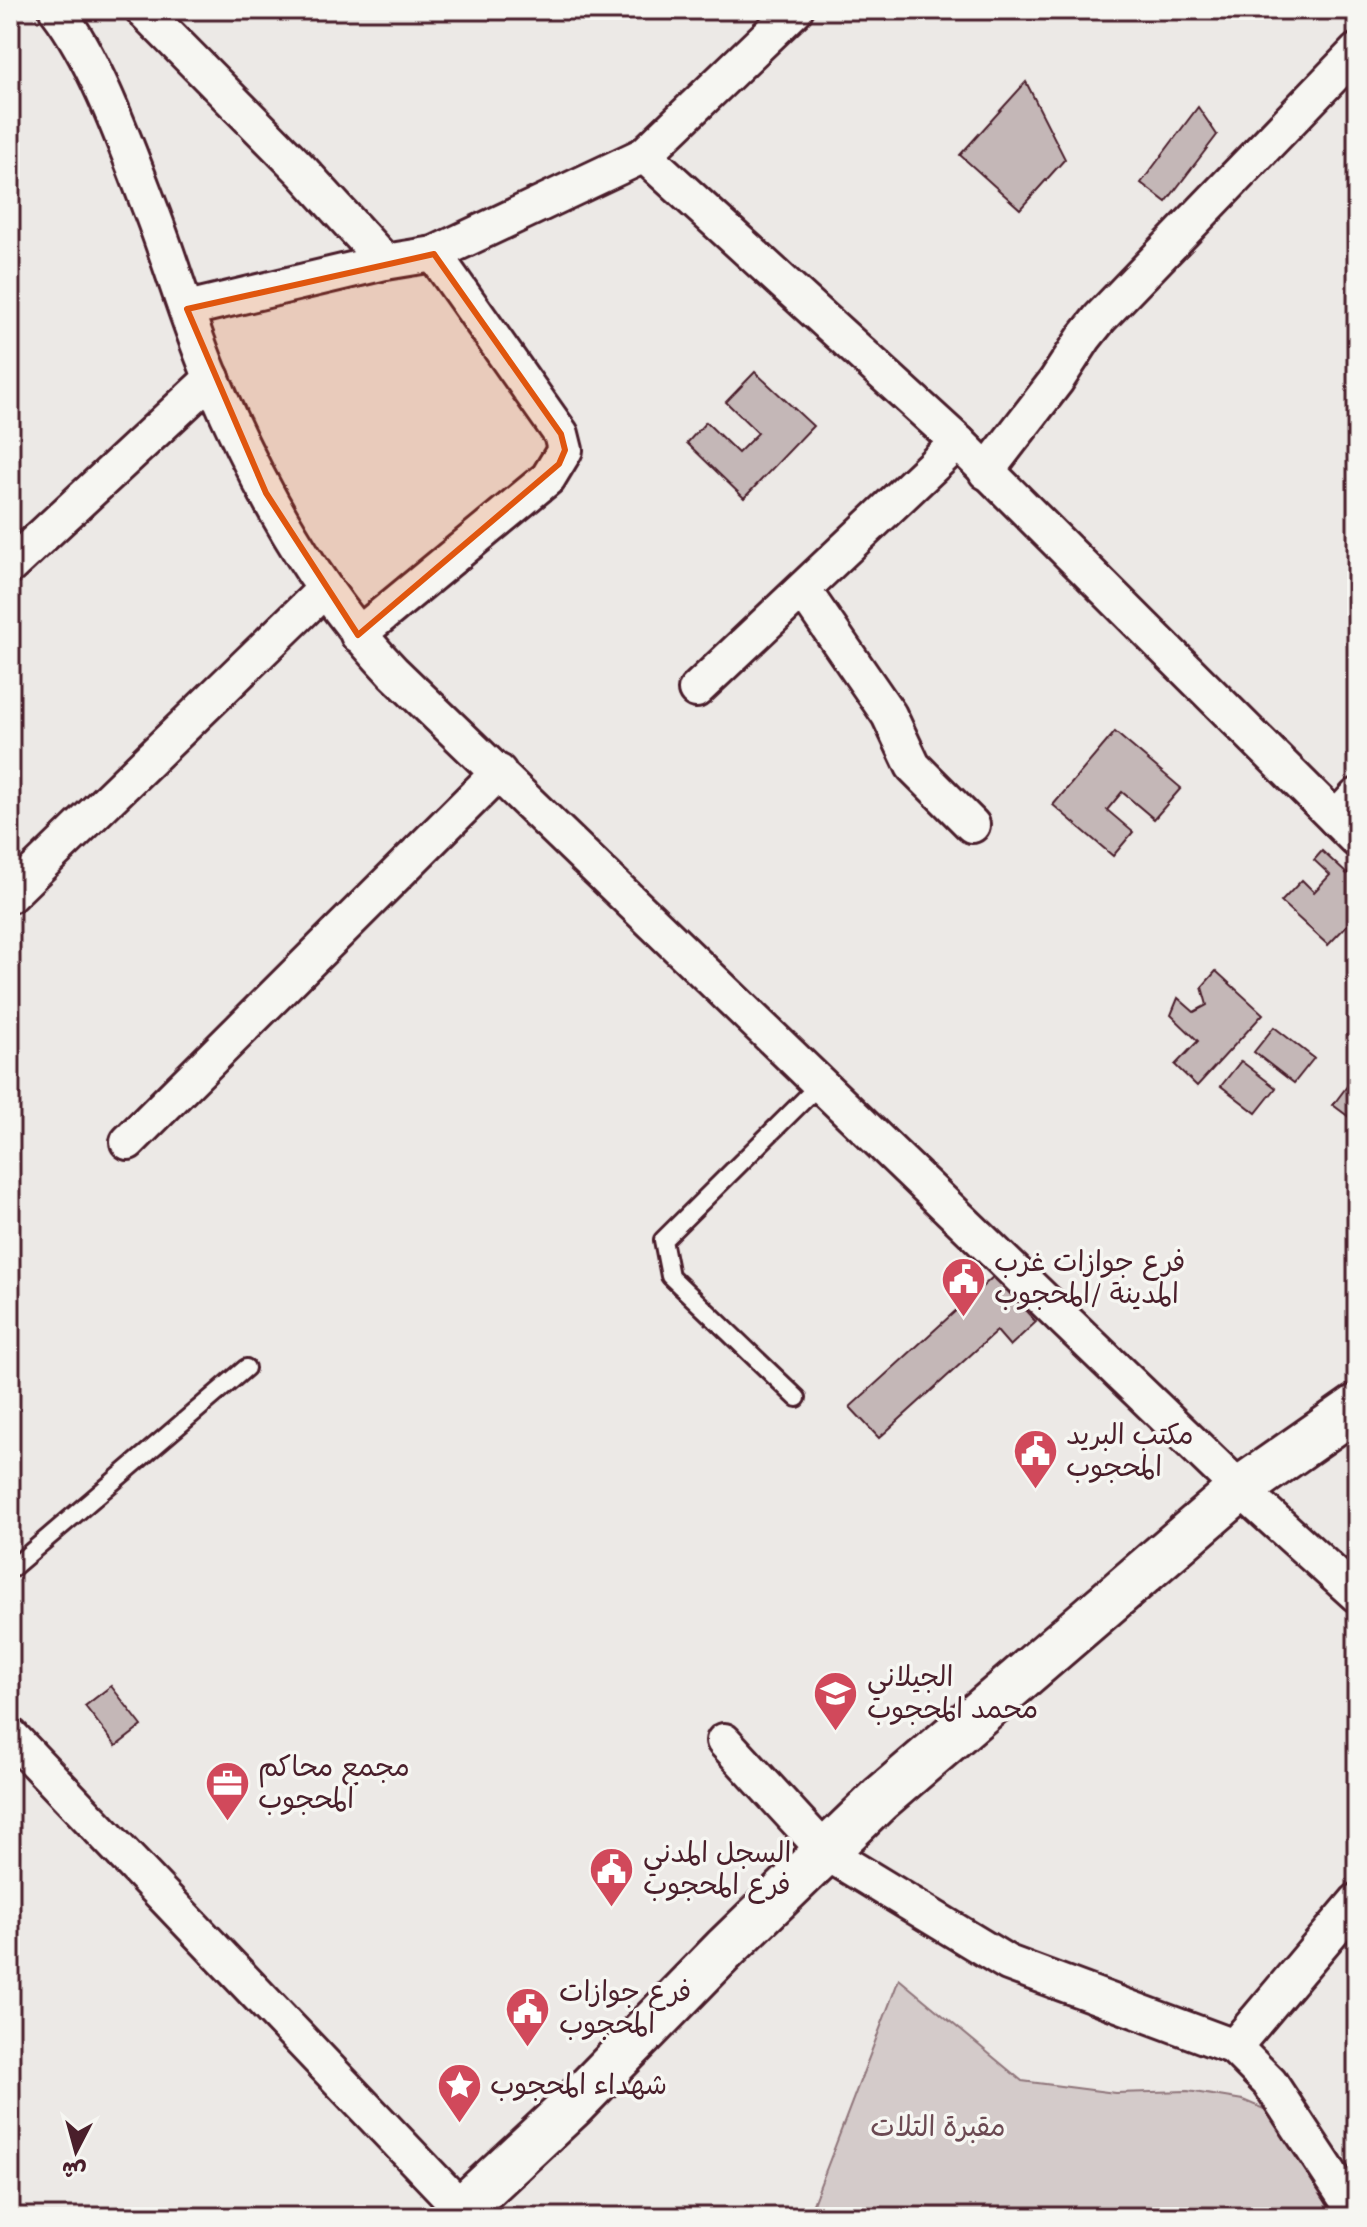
<svg xmlns="http://www.w3.org/2000/svg" width="1367" height="2227" viewBox="0 0 1367 2227" font-family="Mynerve,'Playpen Sans Arabic',sans-serif">
<style>
.green{fill:#d4cbca;stroke:#8f757a;stroke-width:2}
.building{fill:#c4b7b7;stroke:#4a1f2b;stroke-width:2}
.lines{fill:none;stroke-linecap:round;stroke-linejoin:round}
.lane-casing{stroke:#4a1f2b;stroke-width:22}
.street-casing{stroke:#4a1f2b;stroke-width:40}
.secondary-casing{stroke:#4a1f2b;stroke-width:50}
.lane{stroke:#f6f6f2;stroke-width:16}
.street{stroke:#f6f6f2;stroke-width:34}
.secondary{stroke:#f6f6f2;stroke-width:44}
.marked{fill:#e0560e;fill-opacity:0.2;stroke:#e0560e;stroke-width:6;stroke-linejoin:round}
.labels{text-anchor:middle;dominant-baseline:central;stroke-width:7;stroke-linejoin:round;paint-order:stroke}
.poi-label{font-size:28px;fill:#4a1f2b;stroke:#f6f6f2;text-anchor:start}
.park-label{font-size:28px;fill:#6c4a53;stroke:#f6f6f2}
</style>
<rect width="100%" height="100%" fill="#ece9e6"/>
<filter id="ink" filterUnits="userSpaceOnUse"><feTurbulence type="fractalNoise" baseFrequency=".0125" numOctaves="2"/><feDisplacementMap in="SourceGraphic" scale="16" xChannelSelector="R" yChannelSelector="G"/><feConvolveMatrix kernelMatrix="1 2 1 2 8 2 1 2 1" color-interpolation-filters="sRGB"/></filter>
<g filter="url(#ink)">
<!-- green -->
<polygon class="green" points="899,1979 1022,2081 1115,2093 1188,2091 1243,2100 1278,2115 1311,2172 1333,2217 808,2217"/>
<!-- building -->
<g class="building">
<polygon points="1026,82 1065,159 1020,209 960,155"/>
<polygon points="1198,107 1217,135 1166,202 1141,183"/>
<polygon points="755,372 813,426 744,498 687,443 706,422 738,453 758,433 726,402"/>
<polygon points="1115,732 1181,788 1154,819 1122,792 1107,810 1133,832 1113,856 1053,805"/>
<polygon points="1322,851 1347,874 1357,864 1357,915 1328,945 1281,902 1302,880 1314,892 1330,875 1314,860"/>
<polygon points="1216,971 1263,1014 1197,1086 1175,1065 1198,1041 1171,1015 1178,998 1194,1012 1207,1005 1202,987"/>
<polygon points="1274,1027 1314,1058 1294,1083 1254,1052"/>
<polygon points="1241,1061 1276,1088 1256,1113 1221,1086"/>
<polygon points="1357,1073 1357,1123 1333,1105"/>
<polygon points="994,1276 1036,1322 1010,1346 997,1331 879,1438 850,1407"/>
<polygon points="111,1686 142,1726 116,1746 85,1706"/>
</g>
<g class="lines">
<defs>
<g id="lane">
<polyline points="797,1398 670,1276 663,1240 821,1083"/>
<polyline points="10,1570 246,1368"/>
</g>
<g id="street">
<path d="M 57,10 C 98,64 127,149 152,213 C 173,268 189,325 212,379 C 257,485 313,588 393,672 L 1240,1489 L 1357,1595"/>
<polyline points="143,10 303,172 385,262"/>
<polyline points="644,155 958,442 1357,840"/>
<polyline points="187,309 385,262 434,254 644,155 795,10"/>
<polyline points="986,472 1056,381 1084,338 1100,318 1357,51"/>
<polyline points="10,566 212,378"/>
<polyline points="803,590 889,715 913,766 972,825"/>
<polyline points="358,635 548,478 565,450 561,434 434,254"/>
<polyline points="696,690 958,442"/>
<polyline points="1336,819 1357,796"/>
<polyline points="10,895 324,590"/>
<polyline points="128,1142 499,772"/>
<polyline points="10,1735 462,2209"/>
<polyline points="724,1741 827,1853 1008,1963 1234,2047 1270,2083 1357,2215"/>
<polyline points="1234,2047 1357,1901"/>
</g>
<polyline id="secondary" points="453,2217 572,2106 725,1949 880,1799 1240,1489 1357,1407"/>
</defs>
<!-- lane casing -->
<use href="#lane" class="lane-casing"/>
<!-- street casing -->
<use href="#street" class="street-casing"/>
<!-- secondary casing -->
<use href="#secondary" class="secondary-casing"/>
<!-- lane -->
<use href="#lane" class="lane"/>
<!-- street -->
<use href="#street" class="street"/>
<!-- secondary -->
<use href="#secondary" class="secondary"/>
</g>
</g>
<!-- marked area -->
<path class="marked" d="M 434,254 L 561,434 L 565,450 L 559,464 L 358,635 L 266,493 L 187,309 Z"/>
<!-- icons -->
<defs>
<symbol id="civic-pin" viewBox="-11 -11 22 30"><path d="M0 17L-7.5 6A9.5 9.5 0 1 1 7.5 6Z" fill="#d1495b" stroke="#f6f6f2"/><path d="M-.6-6.5H3V-4.5H.6V-3L4-1V1h2V6H-6V1h2V-1L-.6-3ZM-1.2 2.5V6h2.4V2.5Z" fill="#fff"/></symbol>
<symbol id="school-pin" viewBox="-11 -11 22 30"><path d="M0 17L-7.5 6A9.5 9.5 0 1 1 7.5 6Z" fill="#d1495b" stroke="#f6f6f2"/><path d="M0-5L7-2L0 1L-7-2ZM-4 1L0 2.5L4 1V4Q0 6-4 4Z" fill="#fff"/></symbol>
<symbol id="office-pin" viewBox="-11 -11 22 30"><path d="M0 17L-7.5 6A9.5 9.5 0 1 1 7.5 6Z" fill="#d1495b" stroke="#f6f6f2"/><path d="M-6-3h4V-5.5h4V-3h4V5H-6ZM-1-4.5V-3h2v-1.5ZM-6 0V1H6V0Z" fill="#fff"/></symbol>
<symbol id="sight-pin" viewBox="-11 -11 22 30"><path d="M0 17L-7.5 6A9.5 9.5 0 1 1 7.5 6Z" fill="#d1495b" stroke="#f6f6f2"/><path d="M0-6L1.8-2.2L6-1.7L2.9 1.2L3.7 5.4L0 3.3L-3.7 5.4L-2.9 1.2L-6-1.7L-1.8-2.2Z" fill="#fff"/></symbol>
</defs>
<g fill-rule="evenodd">
<use href="#civic-pin" x="938" y="1254" width="51" height="69"/>
<use href="#civic-pin" x="1010" y="1426" width="51" height="69"/>
<use href="#school-pin" x="810" y="1668" width="51" height="69"/>
<use href="#office-pin" x="202" y="1758" width="51" height="69"/>
<use href="#civic-pin" x="586" y="1844" width="51" height="69"/>
<use href="#civic-pin" x="502" y="1984" width="51" height="69"/>
<use href="#sight-pin" x="434" y="2060" width="51" height="69"/>
</g>
<g class="labels">
<!-- poi labels -->
<g class="poi-label">
<text x="994" y="1263">فرع جوازات غرب<tspan x="994" dy="32">المدينة /المحجوب</tspan></text>
<text x="1066" y="1436">مكتب البريد<tspan x="1066" dy="32">المحجوب</tspan></text>
<text x="867" y="1678">الجيلاني<tspan x="867" dy="32">محمد المحجوب</tspan></text>
<text x="258" y="1768">مجمع محاكم<tspan x="258" dy="32">المحجوب</tspan></text>
<text x="643" y="1854">السجل المدني<tspan x="643" dy="32">فرع المحجوب</tspan></text>
<text x="559" y="1993">فرع جوازات<tspan x="559" dy="32">المحجوب</tspan></text>
<text x="490" y="2086">شهداء المحجوب</text>
</g>
<!-- park labels -->
<g class="park-label">
<text x="938" y="2128">مقبرة التلات</text>
</g>
</g>
<!-- margin -->
<rect width="1367" height="2227" fill="none" stroke="#f6f6f2" stroke-width="40"/>
<rect x="20" y="20" width="1327" height="2187" fill="none" stroke="#4a1f2b" stroke-width="3" filter="url(#ink)"/>
<!-- north arrow -->
<g transform="translate(76 2151) rotate(186)" stroke="#f6f6f2" stroke-width="6" paint-order="stroke">
<path d="M0-6L14 30L0 20L-14 30Z" fill="#4a1f2b"/>
<text y="-12" font-size="22" font-weight="bold" text-anchor="middle" fill="#4a1f2b">ش</text>
</g>
</svg>
